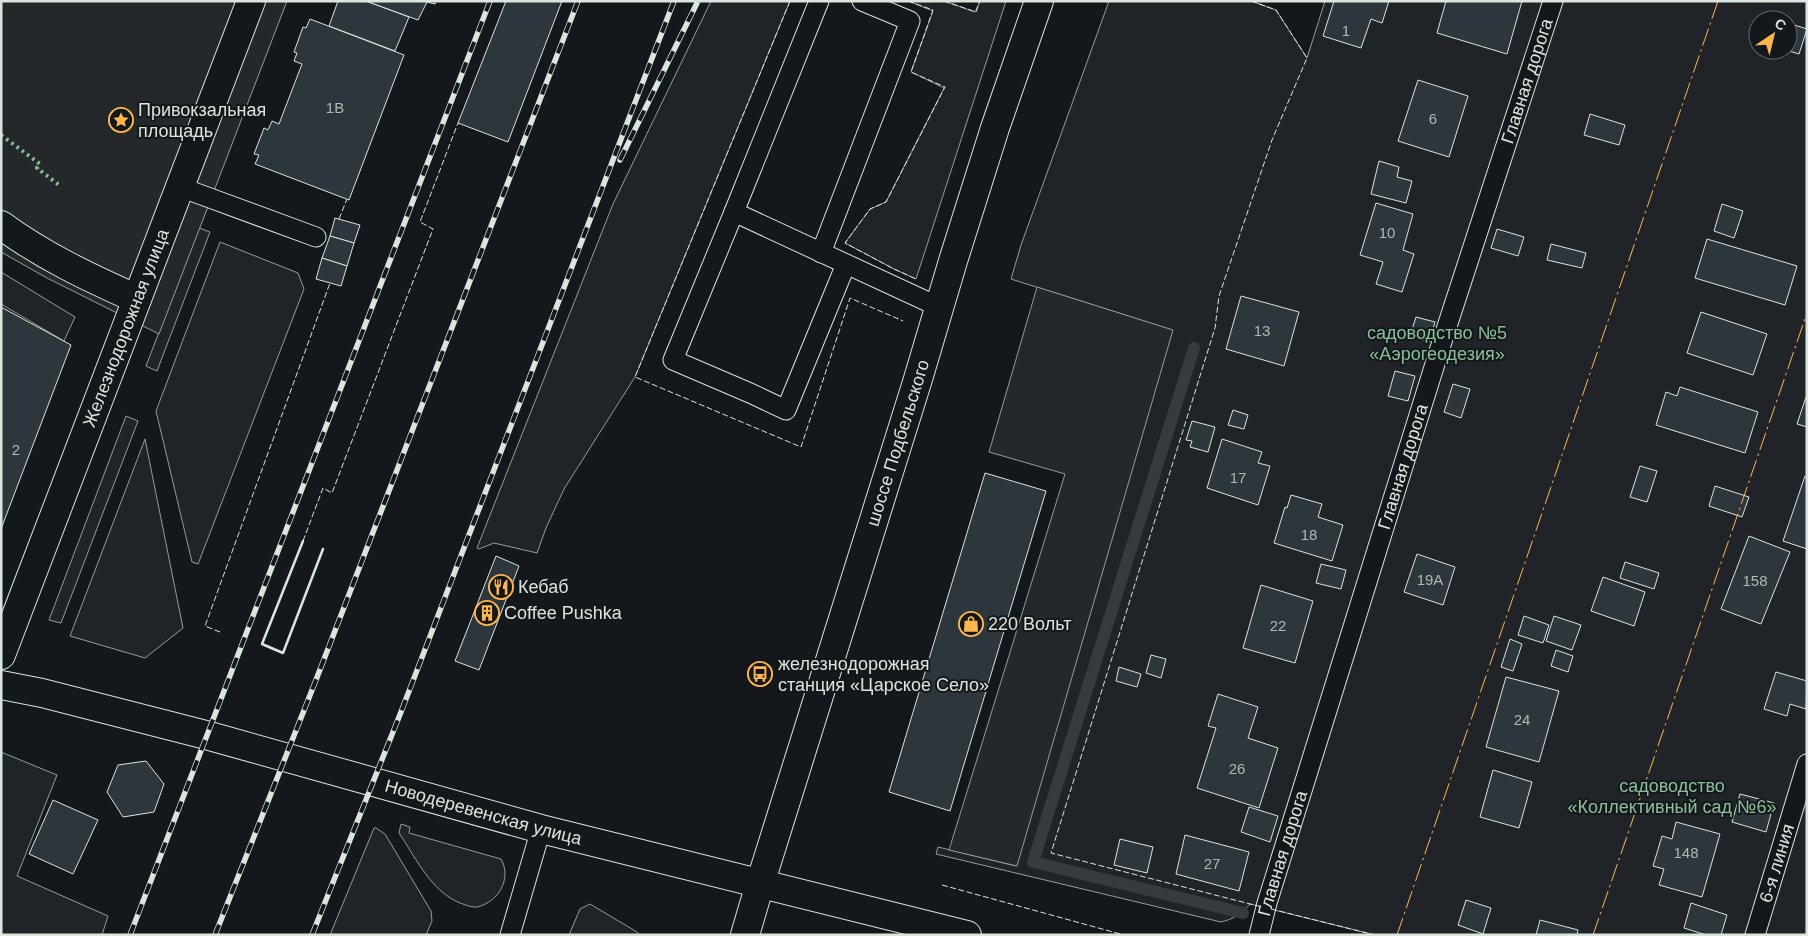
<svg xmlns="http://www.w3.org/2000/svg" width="1808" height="936" viewBox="0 0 1808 936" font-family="Arial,sans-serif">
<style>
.green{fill:#202428;stroke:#939e99;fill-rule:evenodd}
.parking{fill:#24282b;stroke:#939e99}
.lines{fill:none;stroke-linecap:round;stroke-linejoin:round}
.stream{stroke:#363b3e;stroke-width:12}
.building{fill:#2c363c;stroke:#d8e6dc}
.lane-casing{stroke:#d8e6dc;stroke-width:21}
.street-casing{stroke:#d8e6dc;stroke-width:30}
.secondary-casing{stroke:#d8e6dc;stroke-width:30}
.lane{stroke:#14181c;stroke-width:19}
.street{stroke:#14181c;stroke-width:28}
.secondary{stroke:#14181c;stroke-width:28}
.rail-casing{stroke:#d8e6dc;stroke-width:5.5}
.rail{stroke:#14181c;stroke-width:4;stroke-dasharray:11;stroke-linecap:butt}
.hedge{stroke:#8ac095;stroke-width:4;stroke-dasharray:2.5 4;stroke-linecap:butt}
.fence{stroke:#d8e6dc;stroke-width:1;stroke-dasharray:6 2.5;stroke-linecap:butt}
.wall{stroke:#d8e6dc;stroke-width:2.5}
.power{stroke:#ffb74d;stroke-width:1;stroke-dasharray:18 4 2.5 4;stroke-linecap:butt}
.labels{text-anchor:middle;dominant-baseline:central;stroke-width:4;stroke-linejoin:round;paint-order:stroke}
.number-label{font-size:15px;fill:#adbab4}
.street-label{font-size:18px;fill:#d8e6dc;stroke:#14181c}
.poi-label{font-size:18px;fill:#d8e6dc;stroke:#14181c;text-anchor:start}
.park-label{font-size:18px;fill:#8ac095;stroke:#14181c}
</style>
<rect width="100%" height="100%" fill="#14181c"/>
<!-- green -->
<g class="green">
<polygon points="711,1 790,1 635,377 564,489 546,528 537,553 494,543 479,549 477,548 613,204"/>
<polygon points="908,1 944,1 975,12 980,1 1006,1 916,279 894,269 845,243 870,209 886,202 944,88 911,72 933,11"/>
<path d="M 1109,1 L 1251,1 L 1276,10 L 1307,58 L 1325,1 L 1807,1 L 1807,935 L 1375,935 L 1250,904 C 1241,914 1234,919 1221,922 L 936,854 L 938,847 L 1016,866 L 1172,330 L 1011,279 L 1021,245 ZM 1758,20 L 1788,20 L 1788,50 L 1758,50 Z"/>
<polygon points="199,228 210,232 157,371 146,366"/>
<polygon points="220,242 298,273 304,289 198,564 192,562 156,411"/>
<polygon points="1,272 75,317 64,341 1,304"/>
<polygon points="126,416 138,421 61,623 49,620"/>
<polygon points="145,439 183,628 145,658 70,636"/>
<polygon points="1,752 57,775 17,876 108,916 102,935 1,935"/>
<path d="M 401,824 L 410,827 L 409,833 L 501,859 C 512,878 499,902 477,907 C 471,908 457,902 452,899 C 428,885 414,855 399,833 Z"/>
<polygon points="374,828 376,828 385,834 431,911 432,921 426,935 330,935"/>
<polygon points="590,904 637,932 640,935 569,935 580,909"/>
</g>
<!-- parking -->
<g class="parking">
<polygon points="1,1 287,1 159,334 47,278 1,252"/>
<polygon points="1037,287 1173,330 1017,866 949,850 1065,474 989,452"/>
</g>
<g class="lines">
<!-- stream -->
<polyline class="stream" points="1194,348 1033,862 1243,913"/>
</g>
<!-- building -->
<g class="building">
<polygon points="338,1 366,1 409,17 395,51 329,26"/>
<polygon points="366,1 436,1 435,4 427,2 418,20"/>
<polygon points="506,1 562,1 508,142 458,123"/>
<polygon points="1334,1 1389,1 1382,23 1371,19 1361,48 1323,36"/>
<polygon points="1446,1 1522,1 1507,54 1437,33"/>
<polygon points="310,19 404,55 349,200 255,164 259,155 254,154 264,128 268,130 272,121 279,124 302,64 294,61 297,53 294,52 303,27 306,28"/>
<polygon points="1788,23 1807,29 1799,54 1786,50 1788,50"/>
<polygon points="1418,80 1468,96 1449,157 1398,141"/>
<polygon points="1590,114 1625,125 1619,145 1584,135"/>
<polygon points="1379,161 1399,167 1397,177 1412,181 1406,203 1371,194"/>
<polygon points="1376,203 1413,214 1403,250 1414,254 1402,292 1376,284 1383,262 1360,255"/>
<polygon points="1722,204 1743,211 1734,238 1714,231"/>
<polygon points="335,218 360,225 354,243 330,236"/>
<polygon points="1497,229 1524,237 1518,256 1491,248"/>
<polygon points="330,236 354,243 347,266 322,258"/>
<polygon points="1707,239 1797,266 1785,305 1695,278"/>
<polygon points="1551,244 1586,253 1582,268 1547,260"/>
<polygon points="322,258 347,266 341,286 316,279"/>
<polygon points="1241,296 1299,312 1284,366 1226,349"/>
<polygon points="1,307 71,345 1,529"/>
<polygon points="1701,312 1767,334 1753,375 1687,353"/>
<polygon points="1416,317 1435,322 1429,342 1410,336"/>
<polygon points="1395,371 1415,376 1408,401 1388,396"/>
<polygon points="1453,384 1470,389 1461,418 1444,412"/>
<polygon points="1680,387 1758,412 1745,453 1656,425 1666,392 1677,396"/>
<polygon points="1806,397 1807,397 1807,427 1797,424"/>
<polygon points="1233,410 1248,415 1244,429 1228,425"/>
<polygon points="1192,421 1215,427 1208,452 1190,447 1192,441 1186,440"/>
<polygon points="1222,439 1262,452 1258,463 1270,466 1258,505 1207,488"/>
<polygon points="1640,466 1657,471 1647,502 1630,497"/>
<polygon points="985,473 1046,491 950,811 889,792"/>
<polygon points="1805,476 1807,477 1807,549 1783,541"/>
<polygon points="1715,486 1749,497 1742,517 1709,506"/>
<polygon points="1291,495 1322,504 1318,517 1343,525 1332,561 1274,543 1285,507 1287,508"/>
<polygon points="1749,536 1790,552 1761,624 1721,609"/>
<polygon points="1417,554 1455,567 1443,605 1404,592"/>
<polygon points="496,556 519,566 479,670 455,661"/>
<polygon points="1625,562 1659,573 1654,589 1620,578"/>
<polygon points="1321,564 1346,570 1341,589 1316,583"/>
<polygon points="1603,577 1645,592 1634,626 1591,611"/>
<polygon points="1261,585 1313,601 1295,663 1243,648"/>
<polygon points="1524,616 1549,625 1543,643 1518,635"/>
<polygon points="1554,616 1581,625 1572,650 1546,641"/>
<polygon points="1510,639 1522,644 1513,671 1501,667"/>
<polygon points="1556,650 1573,656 1568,672 1551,666"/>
<polygon points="1151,655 1166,659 1161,678 1146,673"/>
<polygon points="1119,667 1141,674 1137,687 1116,681"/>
<polygon points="1776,672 1807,681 1806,709 1790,704 1787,716 1764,709"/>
<polygon points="1506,677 1559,691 1539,762 1486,747"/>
<polygon points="1218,694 1258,707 1248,738 1278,748 1259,808 1197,788 1216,728 1208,726"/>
<polygon points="146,761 164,784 154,812 123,817 107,792 118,765"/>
<polygon points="1493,770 1532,782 1519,828 1480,817"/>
<polygon points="1740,794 1774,803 1766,832 1732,822"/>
<polygon points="53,800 98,820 73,874 29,854"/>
<polygon points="1249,807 1278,816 1270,842 1241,832"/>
<polygon points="1676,822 1720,834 1702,897 1659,885 1664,869 1653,866 1662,836 1672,839"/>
<polygon points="1185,835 1249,852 1239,891 1176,874"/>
<polygon points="1120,839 1153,847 1147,873 1114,865"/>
<polygon points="1466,900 1491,908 1483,934 1458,925"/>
<polygon points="1691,903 1727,915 1721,935 1706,935 1684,928"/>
<polygon points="1540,920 1578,930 1577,935 1536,935"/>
</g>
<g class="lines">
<defs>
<g id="lane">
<polyline points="180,187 316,237"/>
<polyline points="734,212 819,1"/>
<polyline points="821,253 910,21 862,1"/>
<polyline points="846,264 786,410 750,393 673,360 734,212 939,307"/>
<polyline points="510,935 541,829"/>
<path id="s1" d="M 1259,935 L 1267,903 L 1439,351 L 1553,1"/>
<path id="s2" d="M 1755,935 L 1807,764"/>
</g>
<g id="street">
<path d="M 1,225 C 43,256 90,278 137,299"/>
<path id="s3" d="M 760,884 L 918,379 L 953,261 L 995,128 L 1039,1"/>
</g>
<g id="secondary">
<path id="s4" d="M 1,655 L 251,1"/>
<path id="s5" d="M 1,685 L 42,693 L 206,735 L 541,829 L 967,935"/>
<polyline points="745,935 760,884"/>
</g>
</defs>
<!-- lane casing -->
<use href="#lane" class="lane-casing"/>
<!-- street casing -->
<use href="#street" class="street-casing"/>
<!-- secondary casing -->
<use href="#secondary" class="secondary-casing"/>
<!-- lane -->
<use href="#lane" class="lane"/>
<!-- street -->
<use href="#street" class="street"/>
<!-- secondary -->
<use href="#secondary" class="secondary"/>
<defs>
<g id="rail">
<polyline points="620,160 698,1"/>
<polyline points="130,935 490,1"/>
<polyline points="215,935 316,680 578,1"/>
<polyline points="312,935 401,712 674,1"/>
</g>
</defs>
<!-- rail casing -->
<use href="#rail" class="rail-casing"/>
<!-- rail -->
<use href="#rail" class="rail"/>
<!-- hedge -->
<polyline class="hedge" points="1,135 40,164 37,168 59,185"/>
<!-- fence -->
<g class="fence">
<polyline points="790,1 635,377 801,447 850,298 903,321"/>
<polyline points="908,1 933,10 911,72 945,87 886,202 870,209 845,243 894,269 916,279"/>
<polyline points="944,1 976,12 980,1"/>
<polyline points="1251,1 1276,10 1307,58 1272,140 1219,296 1215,328 1051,853 1262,907"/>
<polyline points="339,219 347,199"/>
<polyline points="303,541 323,488 332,493 433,229 420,222 458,123"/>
<polyline points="220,632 205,626 330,283"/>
<polyline points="942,885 1124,935"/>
<polyline points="1271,909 1375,935"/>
</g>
<!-- wall -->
<polyline class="wall" points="303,541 262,644 283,653 323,549"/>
<!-- power -->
<g class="power">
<polyline points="1397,935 1718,1"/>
<polyline points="1593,935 1807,313"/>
</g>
</g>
<!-- icons -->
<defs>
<symbol id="sight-ring" viewBox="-11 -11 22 22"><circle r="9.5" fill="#14181c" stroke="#ffb74d" stroke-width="1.5"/><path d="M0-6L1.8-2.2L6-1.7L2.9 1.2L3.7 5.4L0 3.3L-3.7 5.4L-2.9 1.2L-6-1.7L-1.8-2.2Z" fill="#ffb74d"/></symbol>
<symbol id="restaurant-ring" viewBox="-11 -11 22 22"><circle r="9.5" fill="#14181c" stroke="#ffb74d" stroke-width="1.5"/><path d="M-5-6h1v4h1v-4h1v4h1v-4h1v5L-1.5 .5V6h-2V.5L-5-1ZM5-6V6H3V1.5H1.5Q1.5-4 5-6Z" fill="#ffb74d"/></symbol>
<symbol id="building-ring" viewBox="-11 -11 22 22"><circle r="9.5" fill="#14181c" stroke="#ffb74d" stroke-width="1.5"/><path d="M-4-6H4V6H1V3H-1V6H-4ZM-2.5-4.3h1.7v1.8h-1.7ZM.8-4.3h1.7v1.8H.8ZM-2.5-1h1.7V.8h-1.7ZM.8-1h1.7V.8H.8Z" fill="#ffb74d"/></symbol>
<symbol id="shop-ring" viewBox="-11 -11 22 22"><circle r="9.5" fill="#14181c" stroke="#ffb74d" stroke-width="1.5"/><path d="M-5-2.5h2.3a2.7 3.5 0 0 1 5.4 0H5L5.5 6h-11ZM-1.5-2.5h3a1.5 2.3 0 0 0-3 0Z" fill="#ffb74d"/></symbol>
<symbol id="bus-ring" viewBox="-11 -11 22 22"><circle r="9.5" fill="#14181c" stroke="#ffb74d" stroke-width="1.5"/><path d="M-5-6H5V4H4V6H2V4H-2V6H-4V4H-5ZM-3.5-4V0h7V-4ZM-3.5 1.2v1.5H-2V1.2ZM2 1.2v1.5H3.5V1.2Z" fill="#ffb74d"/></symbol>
</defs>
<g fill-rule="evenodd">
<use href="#sight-ring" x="107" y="106" width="28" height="28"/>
<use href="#restaurant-ring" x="487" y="573" width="28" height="28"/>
<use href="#building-ring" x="473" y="599" width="28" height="28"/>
<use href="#shop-ring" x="957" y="610" width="28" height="28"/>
<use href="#bus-ring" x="746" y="660" width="28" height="28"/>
</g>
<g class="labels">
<!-- number labels -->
<g class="number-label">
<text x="1346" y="30">1</text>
<text x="335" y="107">1В</text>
<text x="1433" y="118">6</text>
<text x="1387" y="232">10</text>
<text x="1262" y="330">13</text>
<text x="16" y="449">2</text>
<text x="1238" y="477">17</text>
<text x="1309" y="534">18</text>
<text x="1430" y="579">19А</text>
<text x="1755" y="580">158</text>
<text x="1278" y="625">22</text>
<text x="1522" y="719">24</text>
<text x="1237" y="768">26</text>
<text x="1686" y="852">148</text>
<text x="1212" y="863">27</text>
</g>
<!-- street labels -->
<g class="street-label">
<text stroke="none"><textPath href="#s1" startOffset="895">Главная дорога</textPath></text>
<text stroke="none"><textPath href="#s4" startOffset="350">Железнодорожная улица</textPath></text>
<text stroke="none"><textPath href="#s3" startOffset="462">шоссе Подбельского</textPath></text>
<text stroke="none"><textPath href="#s1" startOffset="490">Главная дорога</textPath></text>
<text stroke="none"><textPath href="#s5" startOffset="499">Новодеревенская улица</textPath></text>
<text stroke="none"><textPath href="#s1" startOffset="85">Главная дорога</textPath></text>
<text stroke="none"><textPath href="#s2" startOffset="75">6-я линия</textPath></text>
</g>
<!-- poi labels -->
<g class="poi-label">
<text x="138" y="110">Привокзальная<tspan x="138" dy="21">площадь</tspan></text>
<text x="518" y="587">Кебаб</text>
<text x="504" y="613">Coffee Pushka</text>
<text x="988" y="624">220 Вольт</text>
<text x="778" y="664">железнодорожная<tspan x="778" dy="21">станция «Царское Село»</tspan></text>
</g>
<!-- park labels -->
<g class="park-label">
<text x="1437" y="333">садоводство №5<tspan x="1437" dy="21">«Аэрогеодезия»</tspan></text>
<text x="1672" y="786">садоводство<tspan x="1672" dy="21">«Коллективный сад №6»</tspan></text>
</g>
</g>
<!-- border -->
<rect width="1808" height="936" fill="none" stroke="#d8e6dc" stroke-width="5"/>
<!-- north arrow -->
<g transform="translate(1773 35) rotate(35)"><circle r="24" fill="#14181c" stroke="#626a69"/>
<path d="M0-4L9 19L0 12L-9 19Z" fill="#ffb74d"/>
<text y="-8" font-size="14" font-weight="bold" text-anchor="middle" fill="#d8e6dc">С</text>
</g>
</svg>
